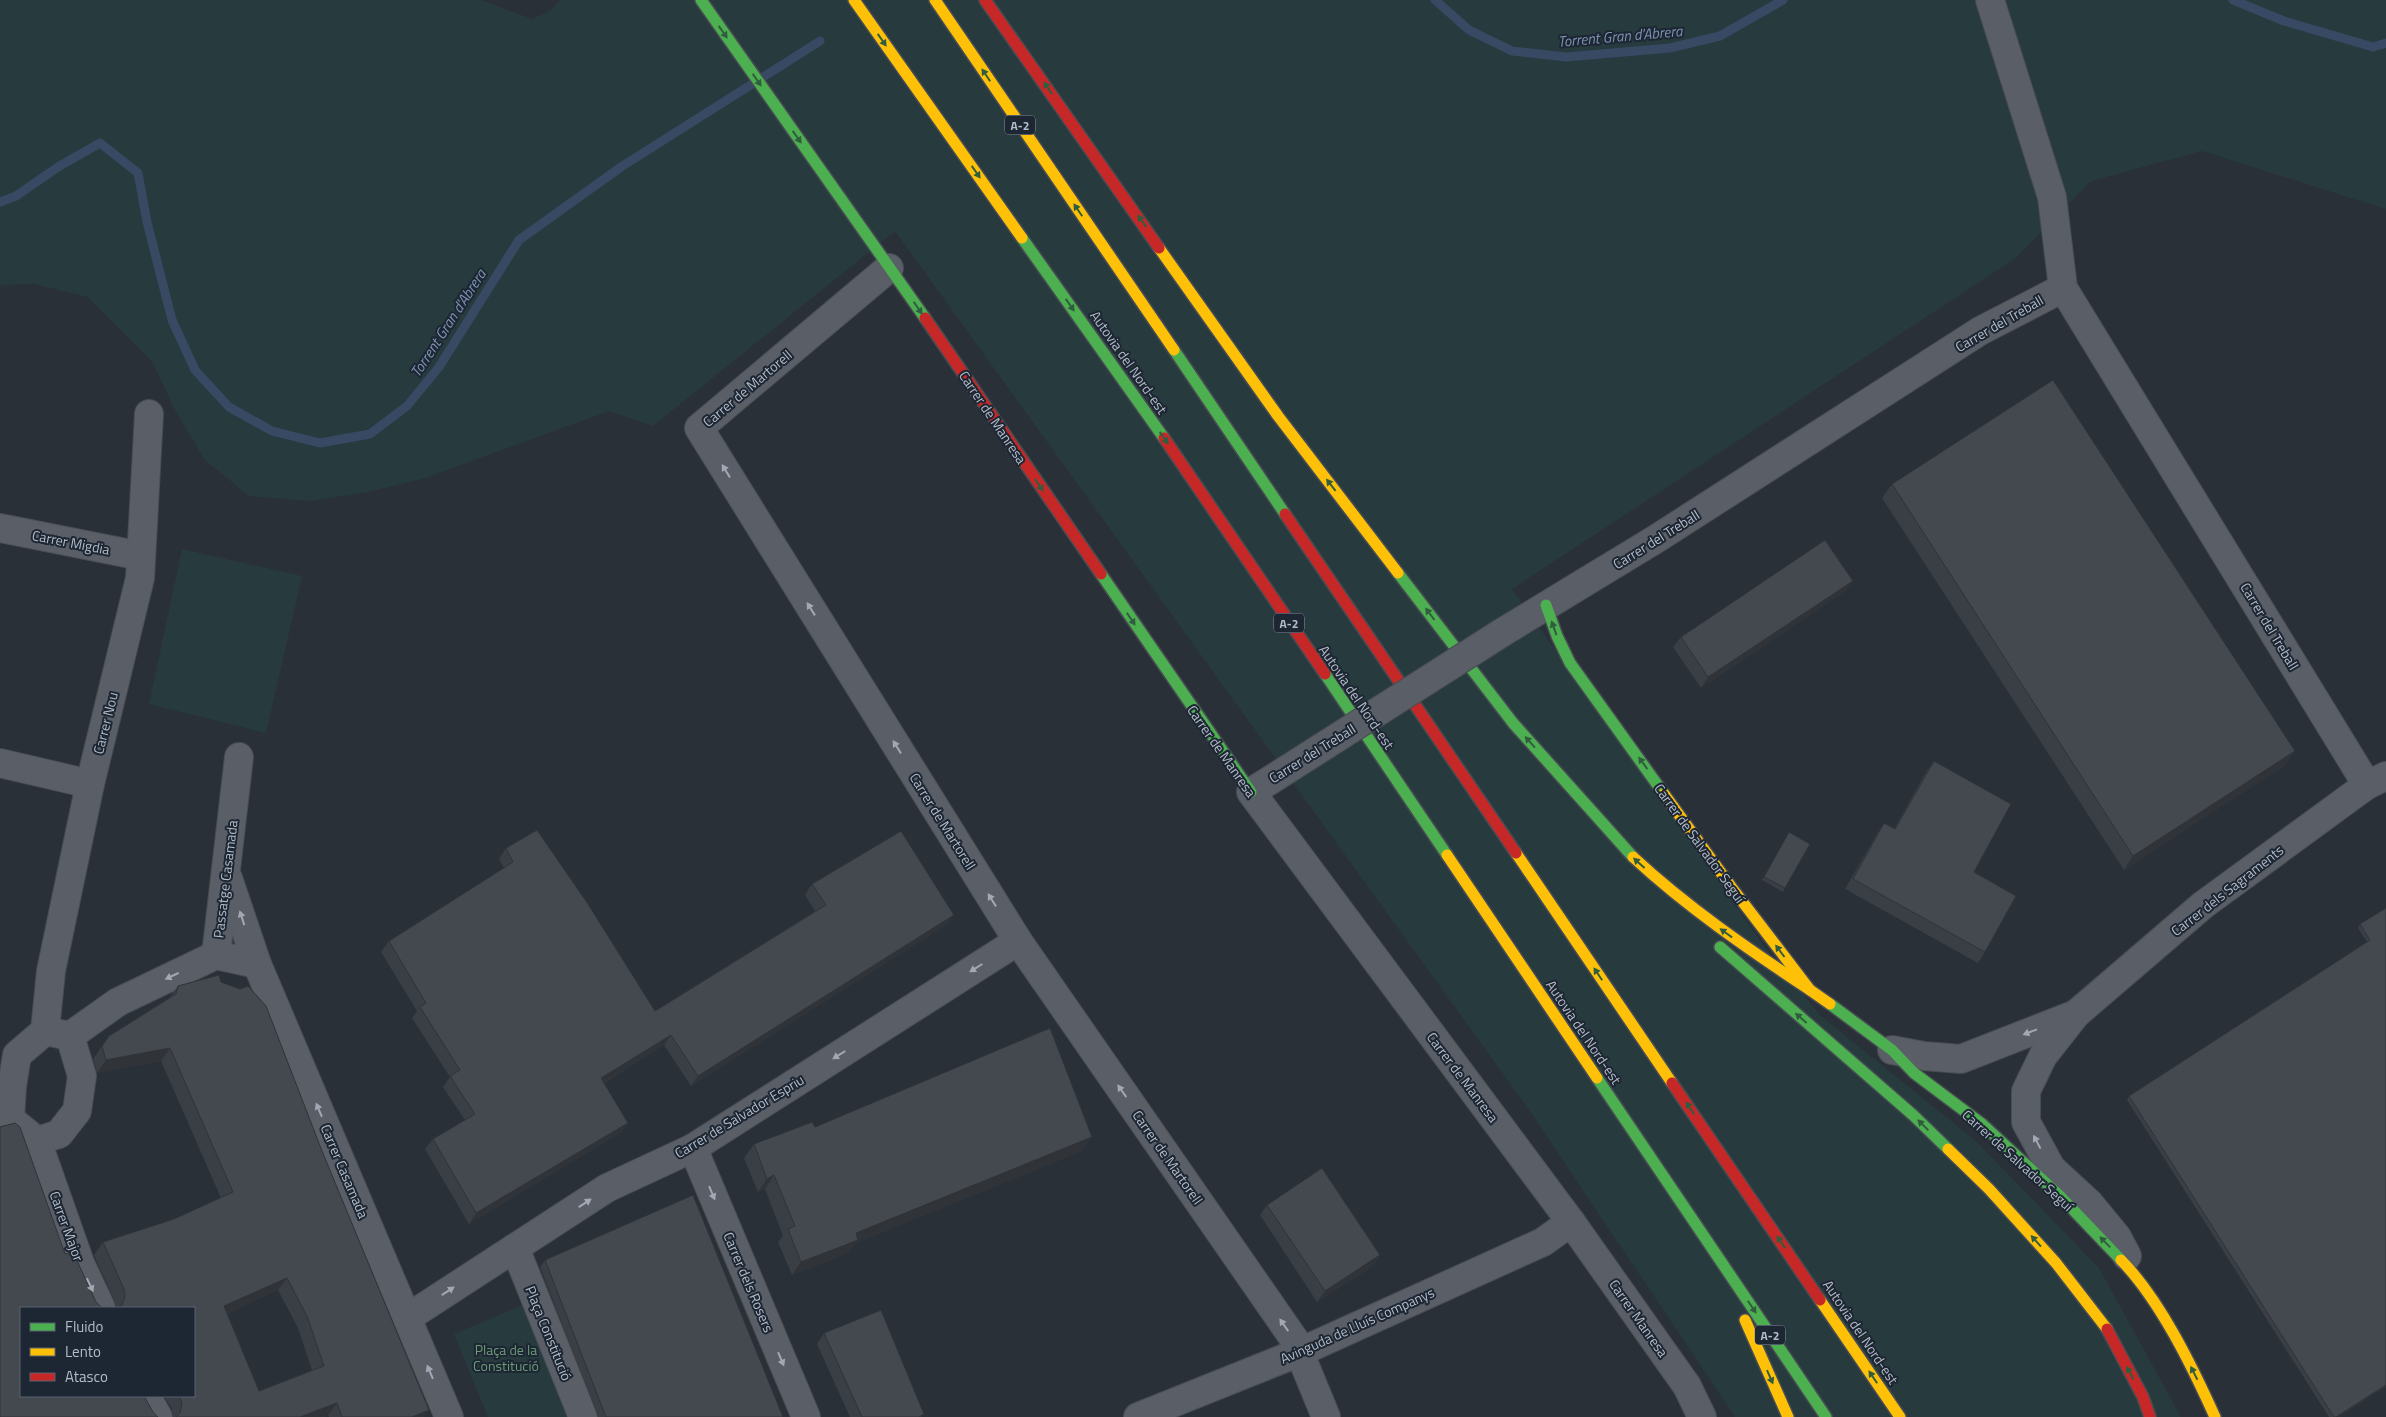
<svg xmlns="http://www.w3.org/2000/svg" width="2386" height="1417" viewBox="0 0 2386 1417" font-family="'Titillium Web',sans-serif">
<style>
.green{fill:#273a3e}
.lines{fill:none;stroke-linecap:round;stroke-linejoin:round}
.stream{stroke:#384963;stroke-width:9}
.street-casing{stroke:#484c53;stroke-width:30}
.fast-casing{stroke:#484c53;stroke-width:14}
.slow-casing{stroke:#484c53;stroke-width:14}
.jam-casing{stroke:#484c53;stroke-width:14}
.street{stroke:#5a5e66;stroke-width:28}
.fast{stroke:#4caf50;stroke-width:11}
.slow{stroke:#ffc107;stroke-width:11}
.jam{stroke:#c62828;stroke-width:11}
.street-bridge-casing{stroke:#484c53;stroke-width:30;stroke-linecap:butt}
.street-bridge{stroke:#5a5e66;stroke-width:28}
.wall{fill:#3a3f45;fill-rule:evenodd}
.shaded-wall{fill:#303338}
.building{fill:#444950;stroke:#303338;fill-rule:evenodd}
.oneway{fill:#305d3f}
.oneway2{fill:#a2a9b5}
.labels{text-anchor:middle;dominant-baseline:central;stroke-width:4;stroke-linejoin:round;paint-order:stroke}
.shield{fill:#1d2633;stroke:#878f9c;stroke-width:1}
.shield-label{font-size:12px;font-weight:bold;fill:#b4bcc9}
.street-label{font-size:14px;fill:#b4bcc9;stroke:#1d2633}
.park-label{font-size:14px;fill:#6b9a76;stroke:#1d2633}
.water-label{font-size:15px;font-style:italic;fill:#7c92b1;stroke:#1d2633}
</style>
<rect width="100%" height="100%" fill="#2a3038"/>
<!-- green -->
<g class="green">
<polygon points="0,0 481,0 532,19 550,11 560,0 2386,0 2386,209 2202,151 2091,181 2016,258 1512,589 1766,949 1821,1016 1977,1142 2099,1268 2181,1417 1735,1417 1532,1114 895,231 653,426 609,411 425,478 368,492 311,501 249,496 205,460 176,412 152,361 88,297 34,284 0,285"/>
<polygon points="182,549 302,576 266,733 149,704"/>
<polygon points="527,1303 571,1417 488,1417 454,1334"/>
</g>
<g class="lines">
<!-- stream -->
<g class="stream">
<polyline points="1435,0 1469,30 1512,51 1566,57 1670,48 1720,36 1783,0"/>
<polyline points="2233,0 2284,21 2373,47 2386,43"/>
<polyline points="0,202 16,196 58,167 100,143 138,173 147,222 172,320 195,370 229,407 272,431 320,443 370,434 407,406 439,367 519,240 621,167 820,41"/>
</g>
<defs>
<g id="street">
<polyline points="1990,0 2052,197 2063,288 2367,785"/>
<polyline points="889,268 699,428 1018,941 1294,1339 1326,1417"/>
<polyline points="0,528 141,556"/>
<polyline points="1503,632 1656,539 1980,331 2063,288"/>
<polyline points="0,763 90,784"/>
<polyline points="1269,781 1251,792 1571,1222 1687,1386 1702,1417"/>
<polyline points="228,878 257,964"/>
<polyline points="216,955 257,964 449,1417"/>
<polyline points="216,955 239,757"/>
<polyline points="45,1031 51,971 90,784 140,578 149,414"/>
<polygon points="45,1031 70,1036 82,1076 77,1111 59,1134 37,1141 10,1119 12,1086 17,1055"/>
<polyline points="70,1036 118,1002 216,955"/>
<polyline points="1892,1050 1924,1056 1961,1059 2076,1014"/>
<polyline points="37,1141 80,1263 101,1308"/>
<polyline points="693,1148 806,1417"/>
<polyline points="515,1248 583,1417"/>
<polyline points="2127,1256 2117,1237 2089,1203 2051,1168 2026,1122 2026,1091 2043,1056 2076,1014 2203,905 2367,785 2386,776"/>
<polyline points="407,1318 607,1188 693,1148 1018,941"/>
<polyline points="146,1396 158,1417"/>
<polyline points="1138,1417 1300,1352 1543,1242 1571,1222"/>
</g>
<g id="fast">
<polyline points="701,0 925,318"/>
<polyline points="1022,238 1164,438"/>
<polyline points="1174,350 1285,514"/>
<polyline points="1398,573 1513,723 1633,857"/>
<polyline points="1101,574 1251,792"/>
<polyline points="1546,605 1557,636 1570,663 1664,794"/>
<polyline points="1325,674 1447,855"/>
<polyline points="1720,947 1913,1115 1948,1149"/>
<polyline points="1830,1004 1892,1050 1914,1073 1982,1124 2060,1196 2121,1260"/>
<polyline points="1597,1078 1826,1417"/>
</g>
<g id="slow">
<polyline points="854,0 1022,238"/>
<polyline points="935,0 1174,350"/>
<polyline points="1159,248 1278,416 1398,573"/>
<polyline points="1664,794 1732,888 1810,990 1830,1004"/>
<polyline points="1516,853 1672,1083"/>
<polyline points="1447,855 1597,1078"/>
<path d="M 1633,857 C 1687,907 1748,949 1810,990"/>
<polyline points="1948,1149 1989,1189 2056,1263 2107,1329"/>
<path d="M 2121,1260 C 2160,1300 2192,1366 2215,1417"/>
<polyline points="1820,1300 1900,1417"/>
<polyline points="1745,1320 1788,1417"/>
</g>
<g id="jam">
<polyline points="985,0 1159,248"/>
<polyline points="925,318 1101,574"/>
<polyline points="1164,438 1325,674"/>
<polyline points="1285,514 1516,853"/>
<polyline points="1672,1083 1820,1300"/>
<polyline points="2107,1329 2143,1397 2150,1417"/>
</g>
</defs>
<!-- street casing -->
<use href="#street" class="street-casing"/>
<!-- fast casing -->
<use href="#fast" class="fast-casing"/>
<!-- slow casing -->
<use href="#slow" class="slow-casing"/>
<!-- jam casing -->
<use href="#jam" class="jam-casing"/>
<!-- street -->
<use href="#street" class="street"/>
<!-- fast -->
<use href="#fast" class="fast"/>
<!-- slow -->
<use href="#slow" class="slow"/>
<!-- jam -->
<use href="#jam" class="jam"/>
<defs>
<polyline id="street-bridge" points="1269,781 1503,632"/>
</defs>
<!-- street-bridge casing -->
<use href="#street-bridge" class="street-bridge-casing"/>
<!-- street-bridge -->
<use href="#street-bridge" class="street-bridge"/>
</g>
<!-- wall -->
<g class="wall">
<polygon points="1892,484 2295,751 2285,765 2124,870 1882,498"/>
<polygon points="1853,581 1845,591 1701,688 1673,647 1681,637"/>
<polygon points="1934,761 1974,872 1985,952 1978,963 1845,889 1877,834 1884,823 1894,829 1926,772"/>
<polygon points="1789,832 1785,888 1783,892 1762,880"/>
<polygon points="506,848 655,1011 815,911 805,895 812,884 954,915 946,925 691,1086 664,1045 604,1083 628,1123 620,1133 469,1224 425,1149 433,1139 465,1120 443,1087 450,1077 412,1018 417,1011 381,952 389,941 504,868 499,859"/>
<polygon points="2386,908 2386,1387 2339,1417 2329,1417 2127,1100 2129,1096 2367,942 2358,928 2360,924"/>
<path d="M 221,982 L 424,1417 L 329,1417 L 328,1415 L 324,1417 L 173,1417 L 172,1409 L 164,1396 L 194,1396 L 194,1308 L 116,1308 L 115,1302 L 94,1255 L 103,1242 L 174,1219 L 221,1198 L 161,1061 L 97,1073 L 93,1059 L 109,1036 L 170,997 L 178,986 ZM 278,1290 L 298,1328 L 312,1370 L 259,1391 L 227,1314 Z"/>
<polygon points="815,1127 1082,1151 856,1243 848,1253 792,1275 778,1242 783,1236 765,1189 758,1192 744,1158 754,1144"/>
<polygon points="1267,1205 1380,1255 1373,1266 1317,1302 1260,1215"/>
<polygon points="545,1260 783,1417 598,1417 540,1267"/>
<polygon points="824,1333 922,1417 850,1417 817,1344"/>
</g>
<!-- shaded-wall -->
<g class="shaded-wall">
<polygon points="1853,581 1845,591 1701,688 1708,677"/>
<polygon points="2295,751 2285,765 2124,870 2133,856"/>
<polygon points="954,915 946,925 691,1086 698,1076"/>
<polygon points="671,1035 664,1045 593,1089 601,1078"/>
<polygon points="170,1048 161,1061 97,1073 106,1060"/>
<polygon points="628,1123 620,1133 469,1224 476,1213"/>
<polygon points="1092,1137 1082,1151 856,1243 848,1253 792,1275 801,1262 856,1233"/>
<polygon points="774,1175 765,1189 758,1192 767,1179"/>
<polygon points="1380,1255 1373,1266 1317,1302 1325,1291"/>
<polygon points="287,1278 278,1290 215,1319 224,1306"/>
<polygon points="2386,1385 2386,1387 2339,1417 2336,1417"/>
<polygon points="337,1403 328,1415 324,1417 300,1417"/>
<polygon points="429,1410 424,1417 412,1417"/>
</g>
<!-- building -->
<g class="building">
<polygon points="2053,380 2295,751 2133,856 1892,484"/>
<polygon points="1825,540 1853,581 1708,677 1681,637"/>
<polygon points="1934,761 2011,804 1974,872 2016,896 1985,952 1853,879 1884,823 1895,829"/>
<polygon points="537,830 588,904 655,1011 826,905 812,884 901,831 954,915 698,1076 671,1035 601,1078 628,1123 476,1213 433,1139 475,1114 450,1076 460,1070 420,1007 426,1003 389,941 513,862 506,848"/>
<polygon points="1789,832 1810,844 1785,888 1764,877"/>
<polygon points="2386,908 2386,1385 2336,1417 2334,1417 2129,1096 2370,940 2360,924"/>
<path d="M 219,975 L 221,982 L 240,989 L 248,986 L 266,1006 L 322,1151 L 429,1410 L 412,1417 L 342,1417 L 337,1403 L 300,1417 L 176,1417 L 180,1413 L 182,1405 L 180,1396 L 194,1396 L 194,1308 L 118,1308 L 122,1305 L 125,1297 L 124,1289 L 103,1242 L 174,1219 L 233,1192 L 170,1048 L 106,1060 L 102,1046 L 109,1036 L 176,994 L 178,986 ZM 287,1278 L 307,1316 L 324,1366 L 259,1391 L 224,1306 Z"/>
<polygon points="1050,1028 1092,1137 856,1233 858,1240 801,1262 788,1229 795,1226 774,1175 767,1179 754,1144 812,1122 815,1127"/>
<polygon points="15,1123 20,1127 65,1254 73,1252 96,1302 102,1308 21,1308 21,1396 144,1396 153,1412 158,1417 0,1417 0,1127"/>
<polygon points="1322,1168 1380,1255 1325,1291 1267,1205"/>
<polygon points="693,1195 783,1417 606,1417 545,1260"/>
<polygon points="881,1310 924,1414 919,1417 862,1417 824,1333"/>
</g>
<!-- one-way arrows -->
<defs><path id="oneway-solid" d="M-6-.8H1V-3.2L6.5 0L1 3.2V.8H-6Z" transform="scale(1.25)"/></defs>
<g class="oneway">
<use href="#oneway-solid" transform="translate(723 32) rotate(55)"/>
<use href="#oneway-solid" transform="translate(882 40) rotate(55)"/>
<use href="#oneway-solid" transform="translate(986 75) rotate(-124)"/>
<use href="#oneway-solid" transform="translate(757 80) rotate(55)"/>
<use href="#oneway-solid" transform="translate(1048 88) rotate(-125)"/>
<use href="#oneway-solid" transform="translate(797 137) rotate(55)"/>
<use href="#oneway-solid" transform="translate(976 172) rotate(55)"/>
<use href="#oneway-solid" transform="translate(1078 210) rotate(-124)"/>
<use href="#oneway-solid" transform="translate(1142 221) rotate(-125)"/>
<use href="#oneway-solid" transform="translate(1070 305) rotate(55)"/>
<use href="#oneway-solid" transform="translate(918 308) rotate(55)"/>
<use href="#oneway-solid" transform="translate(1164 438) rotate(55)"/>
<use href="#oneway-solid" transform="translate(1039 485) rotate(56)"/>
<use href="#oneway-solid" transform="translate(1331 485) rotate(-128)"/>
<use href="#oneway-solid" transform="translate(1430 614) rotate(-127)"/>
<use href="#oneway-solid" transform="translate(1131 619) rotate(56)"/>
<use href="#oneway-solid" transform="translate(1554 628) rotate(-110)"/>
<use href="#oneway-solid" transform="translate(1530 742) rotate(-132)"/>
<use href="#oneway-solid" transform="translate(1643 763) rotate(-126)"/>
<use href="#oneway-solid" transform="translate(1639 863) rotate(-138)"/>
<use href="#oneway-solid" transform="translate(1726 933) rotate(-144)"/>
<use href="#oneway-solid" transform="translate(1780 951) rotate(-127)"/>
<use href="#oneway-solid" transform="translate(1598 974) rotate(-124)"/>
<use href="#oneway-solid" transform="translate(1801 1018) rotate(-139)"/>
<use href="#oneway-solid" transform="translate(1690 1108) rotate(-124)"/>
<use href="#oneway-solid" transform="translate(1923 1125) rotate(-136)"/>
<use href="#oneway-solid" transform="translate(2036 1241) rotate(-132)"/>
<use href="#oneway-solid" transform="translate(1781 1242) rotate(-124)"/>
<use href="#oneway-solid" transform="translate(2105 1242) rotate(-134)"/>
<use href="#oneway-solid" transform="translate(1752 1307) rotate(56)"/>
<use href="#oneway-solid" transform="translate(2130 1373) rotate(-118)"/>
<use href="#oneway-solid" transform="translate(2194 1373) rotate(-117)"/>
<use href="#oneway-solid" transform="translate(1770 1377) rotate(66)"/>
<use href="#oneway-solid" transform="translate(1873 1377) rotate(-124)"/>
</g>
<g class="oneway2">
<use href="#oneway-solid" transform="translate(726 471) rotate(-122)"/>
<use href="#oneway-solid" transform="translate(811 609) rotate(-122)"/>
<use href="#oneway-solid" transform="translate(897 747) rotate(-122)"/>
<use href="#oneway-solid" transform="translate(992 900) rotate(-122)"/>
<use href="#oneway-solid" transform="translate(242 918) rotate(-108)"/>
<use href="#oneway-solid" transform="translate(976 968) rotate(148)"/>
<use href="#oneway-solid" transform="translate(172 976) rotate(155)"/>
<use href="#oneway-solid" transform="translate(2030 1032) rotate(159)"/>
<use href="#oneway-solid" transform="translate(839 1055) rotate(148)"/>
<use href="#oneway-solid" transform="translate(1122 1091) rotate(-125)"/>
<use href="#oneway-solid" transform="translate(319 1110) rotate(-113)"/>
<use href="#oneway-solid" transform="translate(2037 1142) rotate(-118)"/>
<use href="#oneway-solid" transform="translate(712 1193) rotate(67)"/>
<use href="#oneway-solid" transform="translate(585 1203) rotate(-33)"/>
<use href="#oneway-solid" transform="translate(90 1285) rotate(65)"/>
<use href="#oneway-solid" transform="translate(448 1291) rotate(-33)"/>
<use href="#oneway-solid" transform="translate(1284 1325) rotate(-125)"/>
<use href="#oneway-solid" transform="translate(781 1359) rotate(67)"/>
<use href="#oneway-solid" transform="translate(430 1372) rotate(-113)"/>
</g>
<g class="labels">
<!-- shield labels -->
<g class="shield">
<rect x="1005" y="115.5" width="30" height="19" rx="4"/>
<rect x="1274" y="613.5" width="30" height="19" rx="4"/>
<rect x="1755" y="1325.5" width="30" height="19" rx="4"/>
</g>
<g class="shield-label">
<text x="1020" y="125">A-2</text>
<text x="1289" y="623">A-2</text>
<text x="1770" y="1335">A-2</text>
</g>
<!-- street labels -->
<g class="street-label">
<text transform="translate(1999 323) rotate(-30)">Carrer del Treball</text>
<text transform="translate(1129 362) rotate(55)">Autovia del Nord-est</text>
<text transform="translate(747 388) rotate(-40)">Carrer de Martorell</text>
<text transform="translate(993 417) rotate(56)">Carrer de Manresa</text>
<text transform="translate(1656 539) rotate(-32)">Carrer del Treball</text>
<text transform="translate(71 542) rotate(11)">Carrer Migdia</text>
<text transform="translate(2270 626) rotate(59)">Carrer del Treball</text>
<text transform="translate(1357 697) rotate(56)">Autovia del Nord-est</text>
<text transform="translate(105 723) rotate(-76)">Carrer Nou</text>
<text transform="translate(1222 751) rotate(55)">Carrer de Manresa</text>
<text transform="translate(1312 753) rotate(-32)">Carrer del Treball</text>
<text transform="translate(943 821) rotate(58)">Carrer de Martorell</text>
<text transform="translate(1700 843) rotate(54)">Carrer de Salvador Seguí</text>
<text transform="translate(225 879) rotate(-83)">Passatge Casamada</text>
<text transform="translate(2227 890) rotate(-38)">Carrer dels Sagraments</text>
<text transform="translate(1584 1032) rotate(56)">Autovia del Nord-est</text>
<text transform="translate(1463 1077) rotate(53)">Carrer de Manresa</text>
<text transform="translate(739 1116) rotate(-31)">Carrer de Salvador Espriu</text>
<text transform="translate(1168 1157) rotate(55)">Carrer de Martorell</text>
<text transform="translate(2018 1160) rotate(42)">Carrer de Salvador Seguí</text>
<text transform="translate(345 1171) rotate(67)">Carrer Casamada</text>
<text transform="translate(67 1226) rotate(70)">Carrer Major</text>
<text transform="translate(749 1282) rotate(67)">Carrer dels Rosers</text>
<text transform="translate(1639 1318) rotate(55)">Carrer Manresa</text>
<text transform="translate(1357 1325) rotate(-24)">Avinguda de Lluís Companys</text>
<text transform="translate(1861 1332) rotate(56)">Autovia del Nord-est</text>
<text transform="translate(549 1333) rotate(68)">Plaça Constitució</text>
</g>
<!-- park labels -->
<g class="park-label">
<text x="506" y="1349">Plaça de la<tspan x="506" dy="16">Constitució</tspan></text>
</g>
<!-- water labels -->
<g class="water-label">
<text transform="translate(1620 36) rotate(-5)">Torrent Gran d'Abrera</text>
<text transform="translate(448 323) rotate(-57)">Torrent Gran d'Abrera</text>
</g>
</g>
<!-- legend -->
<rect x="20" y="1307" width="175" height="90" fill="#1d2633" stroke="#59626f"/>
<rect x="30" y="1323" width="25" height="8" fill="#4caf50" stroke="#59626f"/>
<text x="65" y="1332" font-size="15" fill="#b4bcc9">Fluido</text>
<rect x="30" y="1348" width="25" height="8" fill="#ffc107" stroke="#59626f"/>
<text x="65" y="1357" font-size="15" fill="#b4bcc9">Lento</text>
<rect x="30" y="1373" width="25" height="8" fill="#c62828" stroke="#59626f"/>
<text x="65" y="1382" font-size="15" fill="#b4bcc9">Atasco</text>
</svg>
